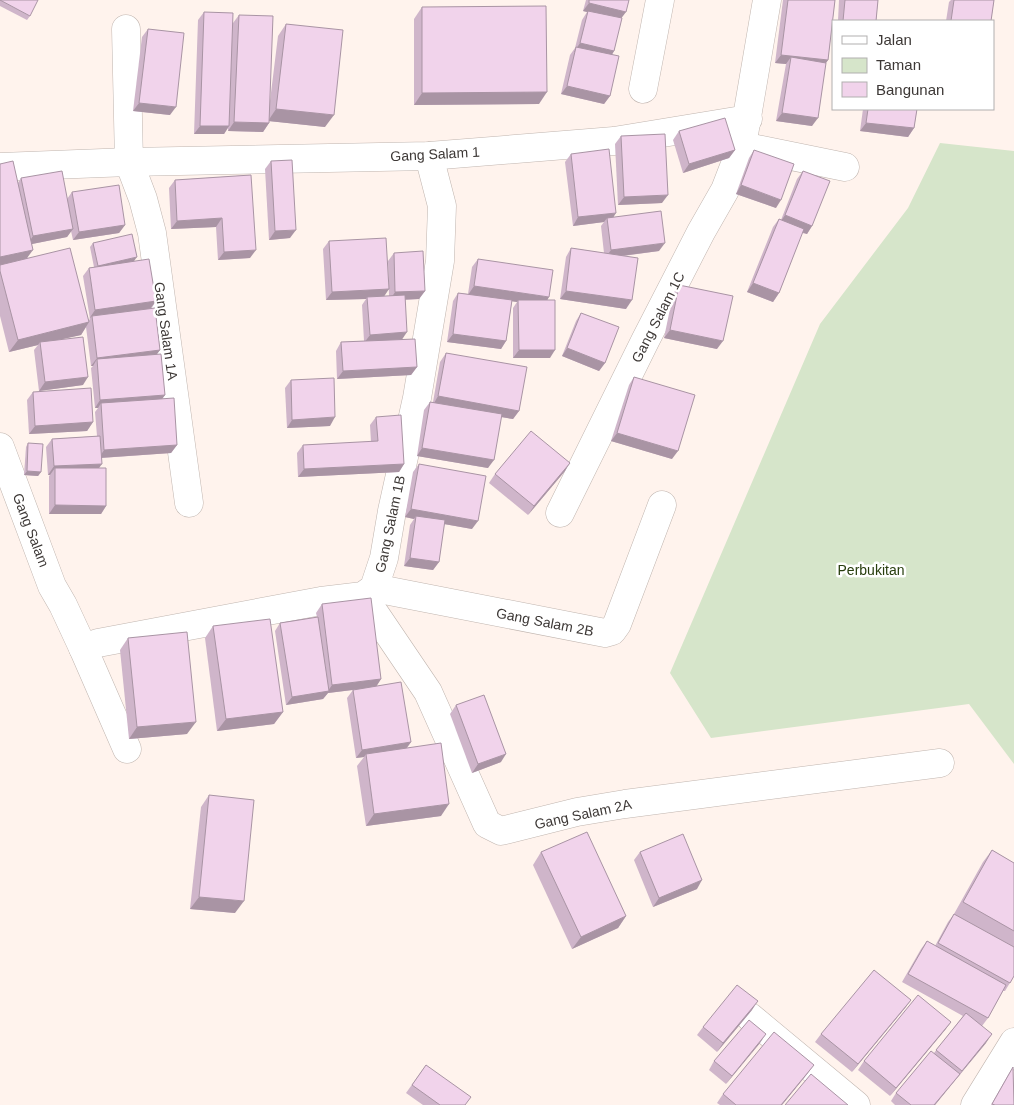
<svg xmlns="http://www.w3.org/2000/svg" width="1014" height="1105" viewBox="0 0 1014 1105" font-family="Helvetica,sans-serif">
<style>
.green{fill:#d6e5ca}
.lines{fill:none;stroke-linecap:round;stroke-linejoin:round}
.street-casing{stroke:#c0b5af;stroke-width:29}
.street{stroke:#fff;stroke-width:28}
.wall{fill:#cfb5ca}
.shaded-wall{fill:#a994a4}
.building{fill:#f1d3eb;stroke:#a994a4}
.labels{text-anchor:middle;dominant-baseline:central;stroke-width:5;stroke-linejoin:round;paint-order:stroke}
.street-label{font-size:14px;fill:#3d3836;stroke:#fff}
.park-label{font-size:14px;fill:#283e0e;stroke:#fff}
</style>
<rect width="100%" height="100%" fill="#fff3ed"/>
<!-- green -->
<polygon class="green" points="940,143 1014,151 1014,764 969,704 711,738 670,673 820,324 908,208"/>
<g class="lines">
<defs>
<g id="street">
<polyline points="126,29 129,162 143,199 152,233 189,503"/>
<polyline points="643,89 660,0"/>
<polyline points="742,146 845,167"/>
<polyline points="0,167 129,162 429,156 614,141 748,119"/>
<polyline points="0,447 52,586 63,605 83,648 98,643 321,601 363,596 374,588 384,558 392,511 417,398 440,261 442,206 429,156"/>
<polyline points="560,513 645,341 701,232 725,190 742,146 767,0"/>
<polyline points="374,588 605,633 612,631 617,624 662,505"/>
<polyline points="363,596 428,692 487,824 501,831 577,812 625,804 940,763"/>
<polyline points="83,648 127,749"/>
<polyline points="750,1017 856,1105"/>
<polyline points="975,1105 1014,1042"/>
</g>
</defs>
<!-- street casing -->
<use href="#street" class="street-casing"/>
<!-- street -->
<use href="#street" class="street"/>
</g>
<!-- wall -->
<g class="wall">
<polygon points="0,0 30,16 27,20 0,6"/>
<polygon points="586,0 629,0 621,18 614,51 612,55 610,96 604,104 561,94 570,55 575,48 582,20 587,12 583,11"/>
<polygon points="783,0 835,0 828,60 826,63 812,126 776,121 786,64 775,63"/>
<polygon points="839,0 878,0 876,21 838,21"/>
<polygon points="951,0 994,0 991,21 946,21 949,2"/>
<polygon points="422,7 539,104 414,105 414,19"/>
<polygon points="204,12 233,23 239,15 269,109 278,36 286,24 325,127 269,121 269,123 263,132 228,131 228,128 224,134 194,134 198,20"/>
<polygon points="148,29 170,115 133,111 142,37"/>
<polygon points="863,109 917,109 914,128 908,137 860,131"/>
<polygon points="679,131 735,150 729,158 683,173 673,140"/>
<polygon points="621,136 662,203 618,205 615,144"/>
<polygon points="754,150 776,208 736,194 749,158"/>
<polygon points="571,154 614,217 659,251 623,256 626,309 560,299 566,257 571,248 604,253 601,226 604,222 573,226 565,162"/>
<polygon points="271,161 290,238 269,240 265,169"/>
<polygon points="0,164 18,183 21,178 67,199 72,192 125,225 119,233 73,240 71,231 67,237 32,244 27,259 89,320 90,319 83,276 89,268 94,267 90,247 93,243 135,261 156,301 151,309 160,350 157,354 165,395 162,399 177,445 171,453 101,458 99,468 106,506 101,514 49,514 49,476 50,475 48,475 46,447 52,439 97,436 95,412 98,408 95,408 91,368 93,366 91,366 86,327 81,335 61,339 83,385 39,391 34,350 38,345 9,352 0,316"/>
<polygon points="803,171 812,226 807,234 802,233 779,293 773,302 747,292 773,227 779,219 781,220 797,179"/>
<polygon points="251,175 250,258 218,260 216,227 171,229 169,188 175,180"/>
<polygon points="329,241 384,296 389,296 388,261 394,253 425,291 419,299 405,300 402,340 417,367 411,375 337,379 336,351 341,342 364,341 362,305 366,299 326,300 323,249"/>
<polygon points="478,259 548,300 550,358 513,358 513,308 517,302 512,301 506,341 501,349 447,342 453,301 458,293 468,294 472,267"/>
<polygon points="679,285 717,349 664,338 673,294"/>
<polygon points="581,313 605,363 599,371 562,356 576,321"/>
<polygon points="446,353 519,411 513,419 501,417 488,468 417,456 424,410 430,402 433,402 440,362"/>
<polygon points="634,377 672,459 611,441 629,385"/>
<polygon points="291,380 330,426 287,428 285,388"/>
<polygon points="33,392 93,422 87,431 29,434 27,400"/>
<polygon points="376,417 404,464 399,472 298,477 297,453 303,445 371,442 370,425"/>
<polygon points="28,443 41,472 38,476 24,475 26,447"/>
<polygon points="419,464 472,529 444,524 439,562 433,570 404,566 410,525 414,519 405,517 413,472"/>
<polygon points="565,471 528,515 489,483 495,474"/>
<polygon points="322,604 381,679 376,686 411,742 407,748 441,816 366,826 357,766 364,757 356,758 347,698 353,690 328,693 323,699 286,705 275,631 280,623 317,617 316,613"/>
<polygon points="213,626 283,712 274,724 217,731 205,638"/>
<polygon points="128,638 187,734 129,739 120,650"/>
<polygon points="456,705 501,762 472,773 450,714"/>
<polygon points="209,795 235,913 190,909 201,807"/>
<polygon points="992,850 1014,863 1014,976 1005,991 1003,991 988,1018 982,1026 986,1043 935,1105 895,1105 891,1101 896,1093 934,1053 963,1016 902,982 921,949 927,941 935,946 948,922 954,914 983,862"/>
<polygon points="541,852 626,916 618,928 572,949 533,865"/>
<polygon points="640,852 697,889 653,907 634,860"/>
<polygon points="911,1000 905,1008 852,1072 815,1042 821,1034"/>
<polygon points="752,1010 717,1052 697,1035 703,1027"/>
<polygon points="951,1022 945,1030 890,1096 858,1070 864,1061"/>
<polygon points="760,1043 726,1084 709,1070 714,1061"/>
<polygon points="426,1065 465,1105 423,1105 406,1093"/>
<polygon points="1013,1067 1014,1105 991,1105 1008,1075"/>
<polygon points="808,1073 782,1105 720,1105 717,1103 723,1094"/>
</g>
<!-- shaded-wall -->
<g class="shaded-wall">
<polygon points="589,3 626,12 620,20 583,11"/>
<polygon points="580,43 614,51 609,59 574,52"/>
<polygon points="781,55 828,60 822,69 791,57 786,64 775,63"/>
<polygon points="567,86 610,96 604,104 561,94"/>
<polygon points="547,92 539,104 414,105 422,93"/>
<polygon points="139,103 176,107 170,115 133,111"/>
<polygon points="276,109 334,115 325,127 268,121"/>
<polygon points="962,109 975,109 974,110"/>
<polygon points="782,113 818,118 812,126 776,121"/>
<polygon points="234,122 269,123 263,132 228,131"/>
<polygon points="866,123 914,128 908,137 860,131"/>
<polygon points="200,126 229,126 224,134 194,134"/>
<polygon points="735,150 729,158 683,173 689,164"/>
<polygon points="741,185 781,200 776,208 736,194"/>
<polygon points="668,195 662,203 618,205 624,197"/>
<polygon points="616,213 611,221 607,218 604,222 573,226 578,217"/>
<polygon points="785,215 812,226 807,234 779,224"/>
<polygon points="222,218 216,227 171,229 177,221"/>
<polygon points="125,225 119,233 73,240 79,232"/>
<polygon points="73,229 67,237 27,245 33,236"/>
<polygon points="296,230 290,238 269,240 275,231"/>
<polygon points="665,243 659,251 605,258 611,250"/>
<polygon points="33,250 24,262 0,267 0,257"/>
<polygon points="256,250 250,258 218,260 224,252"/>
<polygon points="137,257 134,261 95,270 98,266"/>
<polygon points="753,283 779,293 773,302 747,292"/>
<polygon points="474,286 549,297 544,306 518,300 517,302 468,295"/>
<polygon points="389,289 383,298 367,297 366,299 326,300 332,292"/>
<polygon points="425,291 419,299 390,300 395,292"/>
<polygon points="566,291 632,300 626,309 560,299"/>
<polygon points="156,301 150,309 92,316 89,319 95,310"/>
<polygon points="89,322 81,335 41,344 40,342 38,345 9,352 18,340"/>
<polygon points="670,330 723,341 717,349 664,338"/>
<polygon points="407,332 401,341 364,343 370,335"/>
<polygon points="453,334 506,341 501,349 447,342"/>
<polygon points="567,348 605,363 599,371 562,356"/>
<polygon points="160,350 154,358 97,359 93,366 91,366 97,358"/>
<polygon points="519,350 555,350 550,358 513,358"/>
<polygon points="417,367 411,375 337,379 343,371"/>
<polygon points="88,377 83,385 39,391 45,382"/>
<polygon points="165,395 159,403 101,403 98,408 95,408 100,400"/>
<polygon points="438,396 519,411 513,419 433,405"/>
<polygon points="335,417 330,426 287,428 292,420"/>
<polygon points="93,422 87,431 29,434 35,426"/>
<polygon points="617,433 678,451 672,459 611,441"/>
<polygon points="177,445 171,453 99,458 104,450"/>
<polygon points="422,448 494,460 488,468 417,456"/>
<polygon points="570,463 565,471 528,515 534,506"/>
<polygon points="102,464 96,472 55,468 50,475 48,475 54,466"/>
<polygon points="404,464 399,472 298,477 304,469"/>
<polygon points="27,471 41,472 38,476 24,475"/>
<polygon points="55,505 106,506 101,514 49,514"/>
<polygon points="411,509 478,521 472,529 416,519 416,516 414,519 405,517"/>
<polygon points="410,558 439,562 433,570 404,566"/>
<polygon points="381,679 376,687 328,693 323,699 286,705 292,697 328,691 332,685"/>
<polygon points="283,712 274,724 217,731 226,719"/>
<polygon points="196,722 187,734 129,739 137,727"/>
<polygon points="411,742 405,750 366,754 364,757 356,758 362,750"/>
<polygon points="506,754 501,762 472,773 478,764"/>
<polygon points="449,804 441,816 366,826 374,814"/>
<polygon points="702,880 697,889 653,907 659,898"/>
<polygon points="199,897 244,901 235,913 190,909"/>
<polygon points="626,916 618,928 572,949 581,937"/>
<polygon points="911,1000 905,1008 852,1072 858,1064"/>
<polygon points="758,1001 752,1010 717,1052 723,1043"/>
<polygon points="951,1022 945,1030 890,1096 896,1088"/>
<polygon points="766,1034 760,1043 726,1084 732,1076"/>
<polygon points="992,1034 986,1043 956,1079 962,1071"/>
<polygon points="814,1065 808,1073 782,1105 781,1105"/>
<polygon points="960,1074 935,1105 934,1105"/>
</g>
<!-- building -->
<g class="building">
<polygon points="0,0 38,0 30,16"/>
<polygon points="589,0 629,0 626,12 589,3"/>
<polygon points="788,0 835,0 828,60 781,55"/>
<polygon points="845,0 878,0 876,21 843,21"/>
<polygon points="954,0 994,0 991,21 951,21"/>
<polygon points="546,6 547,92 422,93 422,7"/>
<polygon points="588,11 622,18 614,51 580,43"/>
<polygon points="204,12 233,13 229,126 200,126"/>
<polygon points="239,15 273,16 269,123 234,122"/>
<polygon points="286,24 343,30 334,115 276,109"/>
<polygon points="148,29 184,33 176,107 139,103"/>
<polygon points="576,47 619,56 610,96 567,86"/>
<polygon points="791,57 826,63 818,118 782,113"/>
<polygon points="868,109 917,109 914,128 866,123"/>
<polygon points="725,118 735,150 689,164 679,131"/>
<polygon points="665,134 668,195 624,197 621,136"/>
<polygon points="609,149 616,213 578,217 571,154"/>
<polygon points="754,150 794,164 781,200 741,185"/>
<polygon points="292,160 296,230 275,231 271,161"/>
<polygon points="13,161 33,250 0,257 0,164"/>
<polygon points="62,171 73,229 33,236 21,178"/>
<polygon points="803,171 830,181 812,226 785,215"/>
<polygon points="251,175 256,250 224,252 222,218 177,221 175,180"/>
<polygon points="119,185 125,225 79,232 72,192"/>
<polygon points="661,211 665,243 611,250 607,218"/>
<polygon points="779,219 804,229 779,293 753,283"/>
<polygon points="132,234 137,257 98,266 93,243"/>
<polygon points="386,238 389,289 332,292 329,241"/>
<polygon points="70,248 89,322 18,340 0,271 0,265"/>
<polygon points="571,248 638,258 632,300 566,291"/>
<polygon points="423,251 425,291 395,292 394,253"/>
<polygon points="149,259 156,301 95,310 89,268"/>
<polygon points="478,259 553,270 549,297 474,286"/>
<polygon points="679,285 733,296 723,341 670,330"/>
<polygon points="458,293 512,300 506,341 453,334"/>
<polygon points="405,295 407,332 370,335 367,297"/>
<polygon points="518,300 555,300 555,350 519,350"/>
<polygon points="155,308 160,350 97,358 92,316"/>
<polygon points="581,313 619,327 605,363 567,348"/>
<polygon points="83,337 88,377 45,382 40,342"/>
<polygon points="415,339 417,367 343,371 341,342"/>
<polygon points="446,353 527,367 519,411 438,396"/>
<polygon points="161,354 165,395 100,400 97,359"/>
<polygon points="634,377 695,395 678,451 617,433"/>
<polygon points="334,378 335,417 292,420 291,380"/>
<polygon points="91,388 93,422 35,426 33,392"/>
<polygon points="174,398 177,445 104,450 101,403"/>
<polygon points="430,402 502,414 494,460 422,448"/>
<polygon points="401,415 404,464 304,469 303,445 378,441 376,417"/>
<polygon points="531,431 570,463 534,506 495,474"/>
<polygon points="100,436 102,464 54,466 52,439"/>
<polygon points="28,443 43,444 41,472 27,471"/>
<polygon points="419,464 486,476 478,521 411,509"/>
<polygon points="55,468 106,468 106,506 55,505"/>
<polygon points="416,516 445,520 439,562 410,558"/>
<polygon points="371,598 381,679 332,685 322,604"/>
<polygon points="318,617 329,691 292,697 280,623"/>
<polygon points="270,619 283,712 226,719 213,626"/>
<polygon points="187,632 196,722 137,727 128,638"/>
<polygon points="401,682 411,742 362,750 353,690"/>
<polygon points="484,695 506,754 478,764 456,705"/>
<polygon points="441,743 449,804 374,814 366,754"/>
<polygon points="209,795 254,800 244,901 199,897"/>
<polygon points="587,832 626,916 581,937 541,852"/>
<polygon points="683,834 702,880 659,898 640,852"/>
<polygon points="992,850 1014,863 1014,931 963,902"/>
<polygon points="954,914 1014,947 1014,976 1010,983 938,943"/>
<polygon points="927,941 1006,985 988,1018 908,974"/>
<polygon points="874,970 911,1000 858,1064 821,1034"/>
<polygon points="737,985 758,1001 723,1043 703,1027"/>
<polygon points="918,995 951,1022 896,1088 864,1061"/>
<polygon points="966,1013 992,1034 962,1071 936,1050"/>
<polygon points="749,1020 766,1034 732,1076 714,1061"/>
<polygon points="774,1032 814,1065 781,1105 736,1105 723,1094"/>
<polygon points="931,1051 960,1074 934,1105 911,1105 896,1093"/>
<polygon points="426,1065 471,1097 465,1105 440,1105 412,1085"/>
<polygon points="1013,1067 1014,1105 995,1105 992,1104"/>
<polygon points="811,1074 848,1105 785,1105"/>
</g>
<g class="labels">
<!-- street labels -->
<g class="street-label">
<text transform="translate(435 154) rotate(-3)">Gang Salam 1</text>
<text transform="translate(658 317) rotate(-63)">Gang Salam 1C</text>
<text transform="translate(166 331) rotate(82)">Gang Salam 1A</text>
<text transform="translate(390 524) rotate(-78)">Gang Salam 1B</text>
<text transform="translate(31 530) rotate(69)">Gang Salam</text>
<text transform="translate(545 622) rotate(11)">Gang Salam 2B</text>
<text transform="translate(583 814) rotate(-12)">Gang Salam 2A</text>
</g>
<!-- park labels -->
<g class="park-label">
<text x="871" y="570">Perbukitan</text>
</g>
</g>
<!-- legend -->
<rect x="832" y="20" width="162" height="90" fill="#ffffff" stroke="#b1afaf"/>
<rect x="842" y="36" width="25" height="8" fill="#ffffff" stroke="#b1afaf"/>
<text x="876" y="45" font-size="15" fill="#3d3836">Jalan</text>
<rect x="842" y="58" width="25" height="15" fill="#d6e5ca" stroke="#b1afaf"/>
<text x="876" y="70" font-size="15" fill="#3d3836">Taman</text>
<rect x="842" y="82" width="25" height="15" fill="#f1d3eb" stroke="#b1afaf"/>
<text x="876" y="95" font-size="15" fill="#3d3836">Bangunan</text>
</svg>
